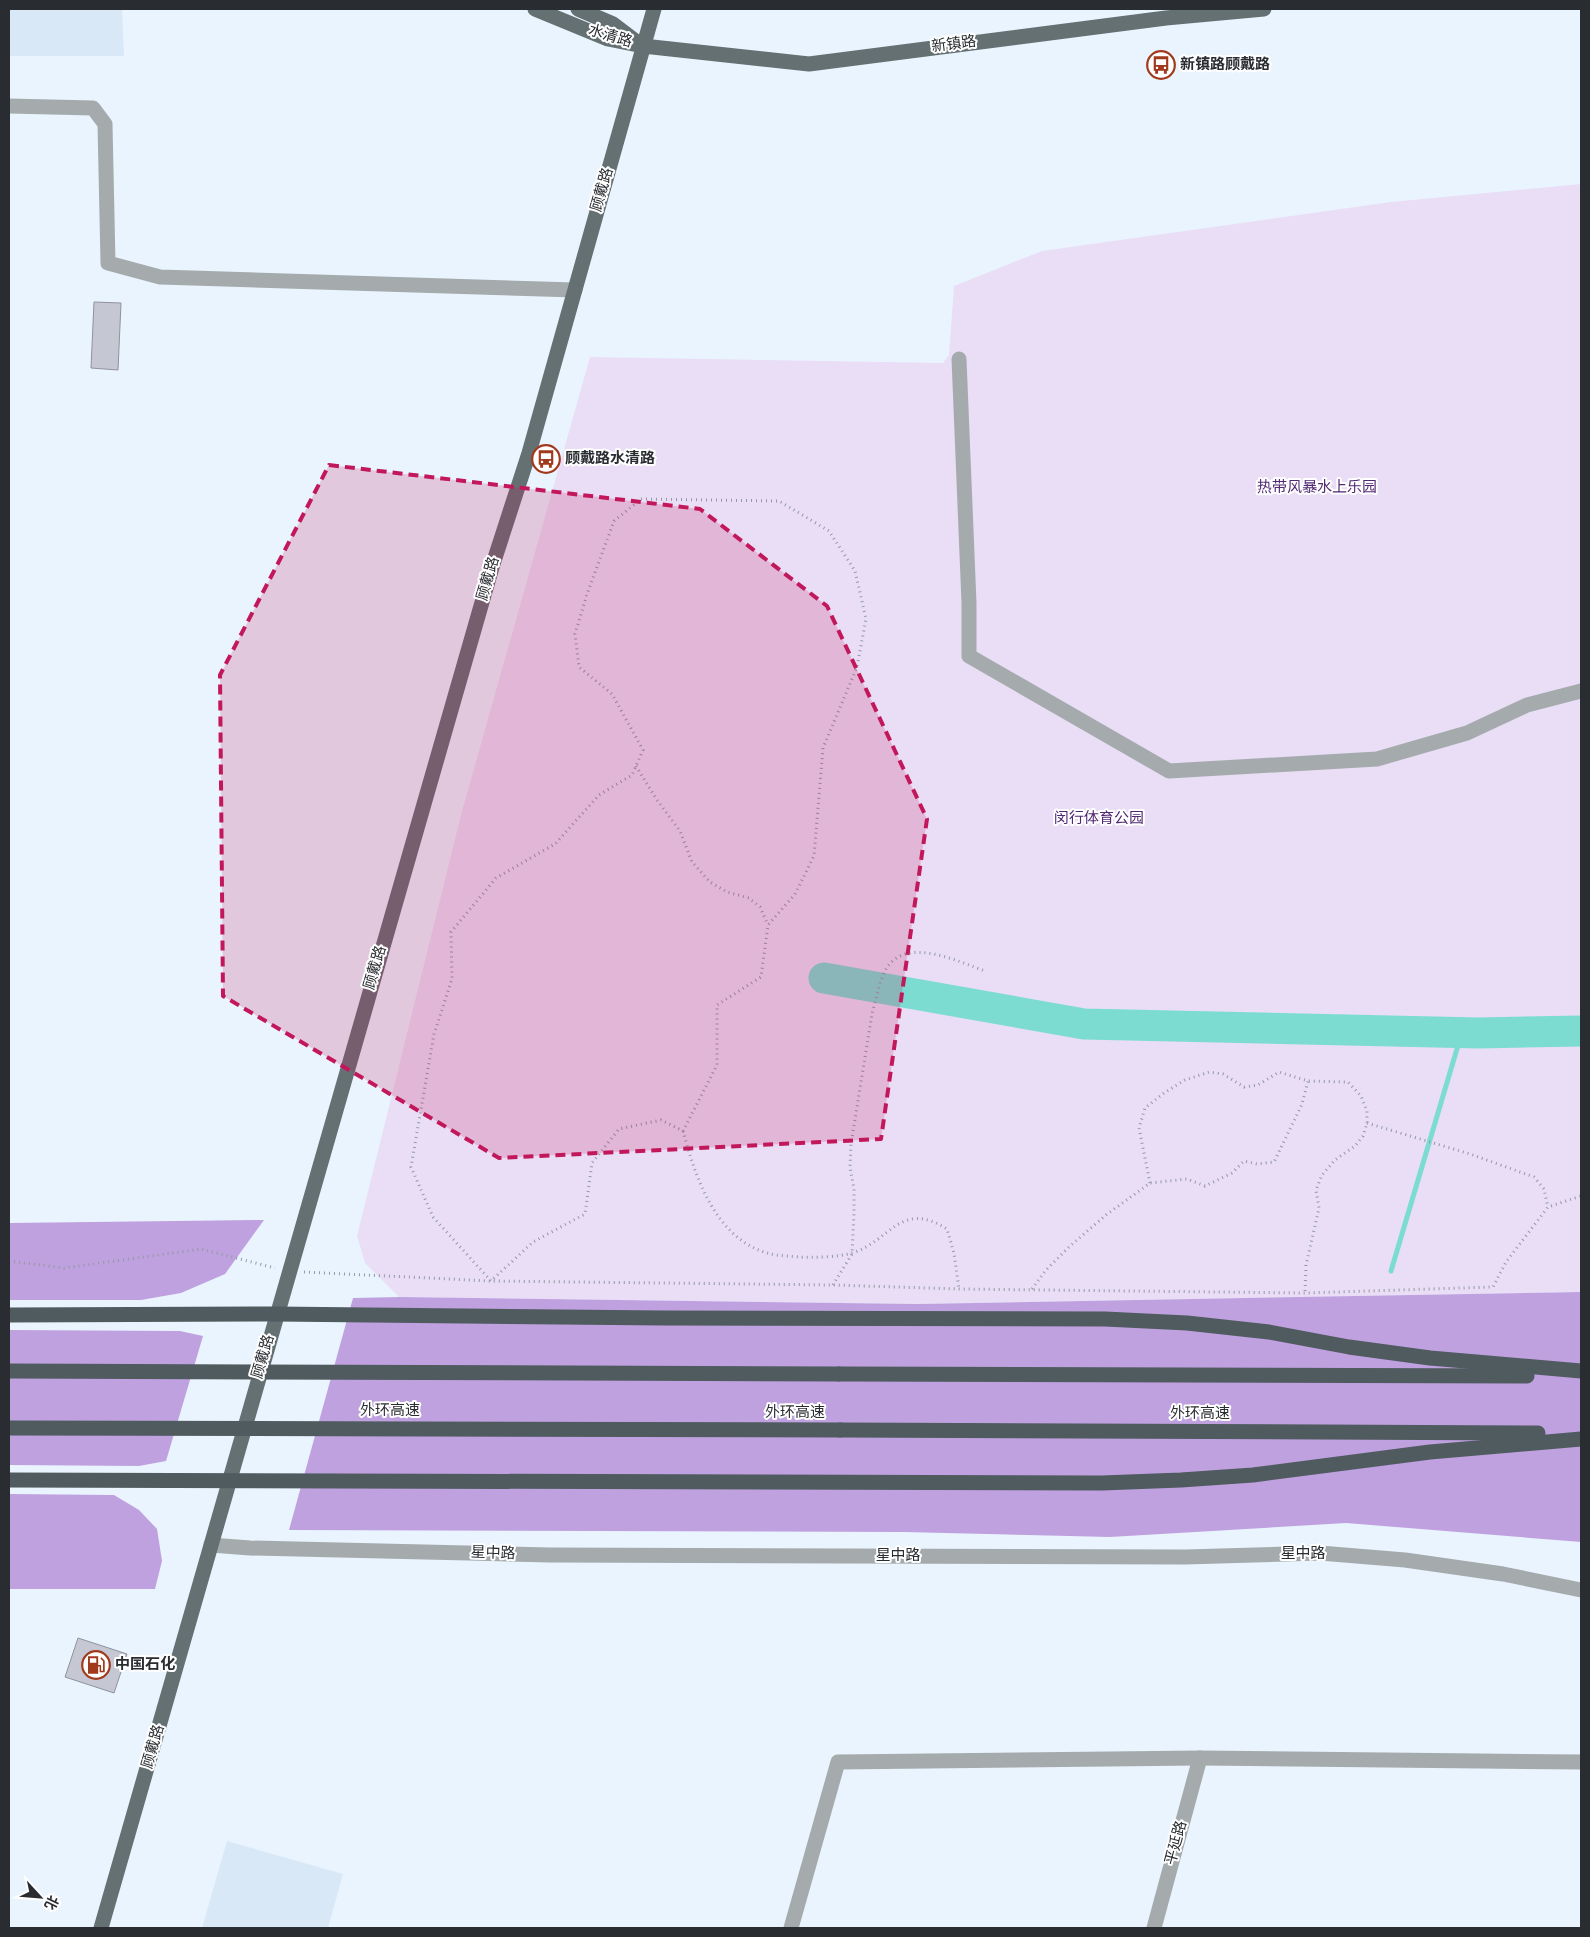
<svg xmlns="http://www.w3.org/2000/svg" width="1590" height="1937" viewBox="0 0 1590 1937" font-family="Overpass,'Noto Sans SC',sans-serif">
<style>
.built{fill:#d8e8f7}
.green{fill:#e9def6}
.forest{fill:#bfa1e0}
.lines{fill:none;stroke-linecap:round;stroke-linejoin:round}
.stream{stroke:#7cdcd1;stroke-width:5}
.river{stroke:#7cdcd1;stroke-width:31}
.building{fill:#c5c8d3;stroke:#90929d}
.path{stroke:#939aa1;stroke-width:3;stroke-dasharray:1 4;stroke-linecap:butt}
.minor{stroke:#a5abad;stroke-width:15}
.major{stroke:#657073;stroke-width:15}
.highway{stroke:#4f5b5e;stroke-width:15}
.highway-bridge{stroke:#4f5b5e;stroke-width:15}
.marked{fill:#c2185b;fill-opacity:0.2;stroke:#c2185b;stroke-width:4;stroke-dasharray:10 6;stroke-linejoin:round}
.labels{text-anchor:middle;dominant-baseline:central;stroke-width:4;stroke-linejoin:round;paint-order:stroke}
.street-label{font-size:15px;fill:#292c30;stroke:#fff}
.poi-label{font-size:15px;font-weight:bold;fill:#292c30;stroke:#fff;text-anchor:start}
.park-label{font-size:15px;fill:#502972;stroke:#fff}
</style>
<rect width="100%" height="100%" fill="#eaf4fe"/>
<!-- built -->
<g class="built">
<polygon points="9,9 122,9 124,56 9,56"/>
<polygon points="227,1841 343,1874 328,1928 202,1928"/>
</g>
<!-- green -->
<polygon class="green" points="1581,184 1581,1292 917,1304 399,1297 365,1263 357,1236 461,815 590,357 943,363 949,355 954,286 1042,251 1391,202"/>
<!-- forest -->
<g class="forest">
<polygon points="264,1220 225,1274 181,1293 141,1300 9,1300 9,1223"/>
<polygon points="1581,1292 1581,1542 1346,1523 1110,1537 904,1532 289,1530 353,1298 399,1297 917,1304"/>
<polygon points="9,1330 180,1331 203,1336 166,1461 139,1466 9,1465"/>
<polygon points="9,1494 114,1495 139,1510 157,1529 162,1561 155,1589 9,1589"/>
</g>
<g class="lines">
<!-- stream -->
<polyline class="stream" points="1391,1271 1462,1032"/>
<!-- river -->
<polyline class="river" points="824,978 1084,1024 1479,1033 1581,1031"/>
</g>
<!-- building -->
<g class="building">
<polygon points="94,302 121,303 118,370 91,368"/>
<polygon points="78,1638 127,1654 114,1693 65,1677"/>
</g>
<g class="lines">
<!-- path -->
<g class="path">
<polygon points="641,499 779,501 829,531 855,571 866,619 857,667 823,748 814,856 795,894 768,925 761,977 717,1005 717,1065 683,1131 661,1120 619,1129 592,1163 585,1214 533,1242 491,1281 433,1217 411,1167 434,1034 452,979 451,932 496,878 555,844 599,795 632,775 643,750 612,694 579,667 575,634 587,594 614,521"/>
<polyline points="636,766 657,800 680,831 692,862 710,882 727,892 749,898 760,907 768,925"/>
<polyline points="1367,1123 1470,1154 1534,1177 1544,1189 1548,1207"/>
<path d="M 683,1131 C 696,1180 718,1245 776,1255 C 783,1256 791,1256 799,1257 C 812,1258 840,1257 852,1253 C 890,1242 900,1199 947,1229 L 954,1253 L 959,1289"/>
<polyline points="1150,1183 1139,1128 1145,1108 1164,1093 1185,1080 1209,1072 1223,1074 1244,1087 1258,1085 1279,1072 1308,1081 1348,1082 1361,1096 1367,1111 1367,1123 1363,1136 1355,1146 1335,1160 1322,1175 1316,1190 1319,1208 1306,1265 1305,1293"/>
<polyline points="9,1261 64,1268 201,1249 275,1268"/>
<polyline points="304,1272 491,1281 833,1285 959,1289 1305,1293 1493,1287 1506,1262 1548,1207 1581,1196"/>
<path d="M 833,1285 L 852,1254 L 854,1213 L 854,1189 L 850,1167 L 851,1144 L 872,1014 C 876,1000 880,977 888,966 C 910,937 959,962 985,971"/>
<polyline points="1032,1289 1046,1270 1069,1247 1106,1215 1150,1183 1187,1179 1205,1186 1232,1173 1244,1161 1257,1164 1274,1162 1302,1104 1308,1081"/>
</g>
<!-- minor -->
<g class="minor">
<polyline points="9,106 93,108 105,124 108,263 160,277 575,290"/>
<polyline points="959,359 969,603 969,656 1169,771 1377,759 1467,733 1527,705 1581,691"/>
<polyline points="211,1545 250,1548 550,1555 1185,1557 1320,1553 1405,1560 1503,1574 1581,1590"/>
<polyline points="791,1928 838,1762 1200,1758 1581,1762"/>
<polyline points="1154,1928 1200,1758"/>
</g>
<!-- major -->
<g class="major">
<polyline points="535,9 608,39 643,46 809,64 1166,18 1264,9"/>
<polyline points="578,9 613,24 638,43"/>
<polyline points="101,1928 493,564 529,453 654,9"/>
</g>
<!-- highway -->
<g class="highway">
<polyline points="9,1315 276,1314 664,1318 1105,1319 1187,1323 1269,1332 1349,1347 1430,1358 1581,1371"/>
<polyline points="839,1374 1527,1376"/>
<polyline points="840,1430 1538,1433"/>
<polyline points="9,1480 1102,1483 1181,1480 1253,1475 1430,1452 1581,1439"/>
</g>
<!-- highway-bridge -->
<g class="highway-bridge">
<polyline points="9,1371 839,1374"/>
<polyline points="9,1428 840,1430"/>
</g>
</g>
<!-- marked area -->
<path class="marked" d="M 329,465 L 700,509 L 827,606 L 927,819 L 881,1139 L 499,1158 L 223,996 L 220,675 Z"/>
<!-- icons -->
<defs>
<symbol id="bus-ring" viewBox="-11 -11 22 22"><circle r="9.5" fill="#fff" stroke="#a1391c" stroke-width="1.5"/><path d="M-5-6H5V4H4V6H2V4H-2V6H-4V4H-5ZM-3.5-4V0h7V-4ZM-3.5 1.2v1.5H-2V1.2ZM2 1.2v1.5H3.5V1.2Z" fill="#a1391c"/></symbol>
<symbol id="fuel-ring" viewBox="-11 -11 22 22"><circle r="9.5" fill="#fff" stroke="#a1391c" stroke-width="1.5"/><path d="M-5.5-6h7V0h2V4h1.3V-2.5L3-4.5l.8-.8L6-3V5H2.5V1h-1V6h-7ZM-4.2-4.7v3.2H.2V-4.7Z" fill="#a1391c"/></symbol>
</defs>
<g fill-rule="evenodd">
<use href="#bus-ring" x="1145" y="49" width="32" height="32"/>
<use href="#bus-ring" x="530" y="443" width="32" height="32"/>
<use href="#fuel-ring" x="80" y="1649" width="32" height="32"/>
</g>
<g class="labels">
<!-- street labels -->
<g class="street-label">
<text transform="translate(610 37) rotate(17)">水清路</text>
<text transform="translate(954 45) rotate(-7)">新镇路</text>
<text transform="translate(603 190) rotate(-74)">顾戴路</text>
<text transform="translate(489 579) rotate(-74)">顾戴路</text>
<text transform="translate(376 968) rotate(-74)">顾戴路</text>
<text transform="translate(264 1357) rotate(-74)">顾戴路</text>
<text x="390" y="1411">外环高速</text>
<text x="795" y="1413">外环高速</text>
<text x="1200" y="1414">外环高速</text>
<text transform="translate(493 1554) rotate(2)">星中路</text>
<text x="1303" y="1554">星中路</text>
<text x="898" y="1556">星中路</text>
<text transform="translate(154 1747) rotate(-74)">顾戴路</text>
<text transform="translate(1177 1843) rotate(-75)">平延路</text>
</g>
<!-- poi labels -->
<g class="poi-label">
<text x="1180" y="65">新镇路顾戴路</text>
<text x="565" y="459">顾戴路水清路</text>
<text x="115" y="1665">中国石化</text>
</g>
<!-- park labels -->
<g class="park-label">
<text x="1317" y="488">热带风暴水上乐园</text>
<text x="1099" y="819">闵行体育公园</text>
</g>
</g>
<!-- border -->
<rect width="1590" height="1937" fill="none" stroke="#292c30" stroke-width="20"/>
<!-- north arrow -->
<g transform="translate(40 1897) rotate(116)" stroke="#ffffff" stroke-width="4" paint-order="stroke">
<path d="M0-4L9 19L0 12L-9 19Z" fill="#292c30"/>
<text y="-8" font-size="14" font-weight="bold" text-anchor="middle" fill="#292c30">北</text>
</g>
</svg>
